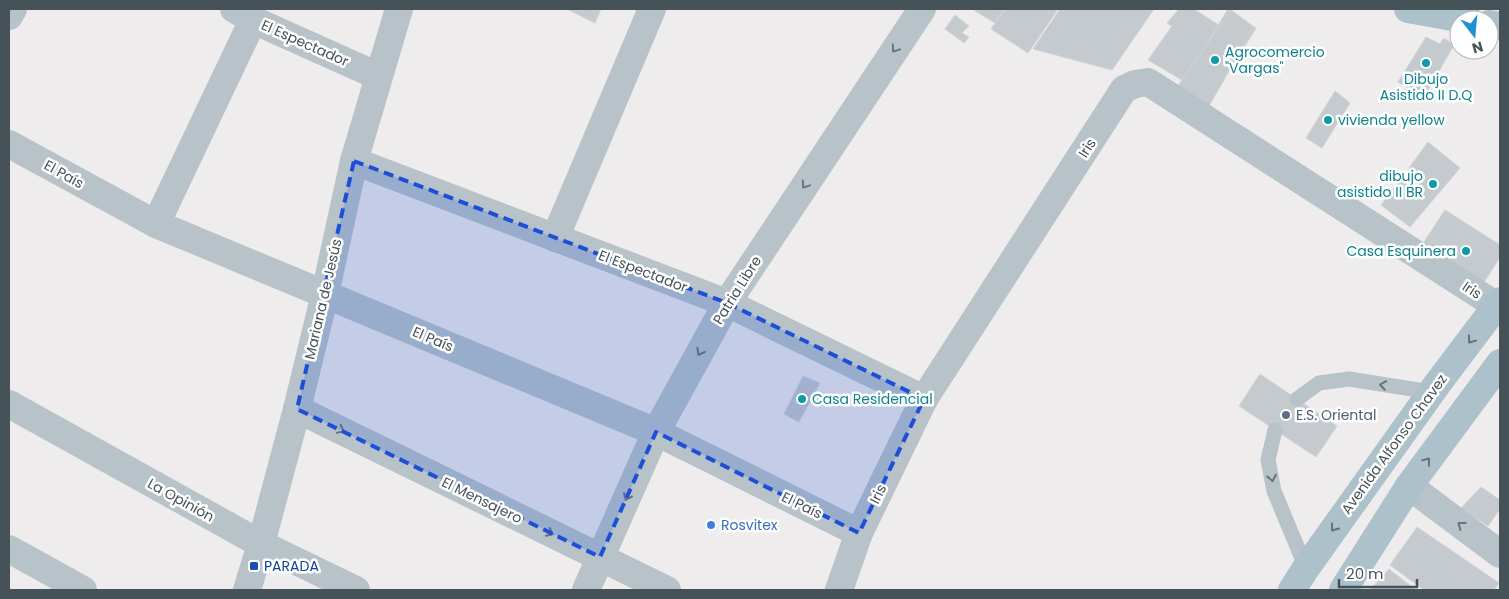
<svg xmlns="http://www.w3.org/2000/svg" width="1509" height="599" viewBox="0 0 1509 599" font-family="Poppins,sans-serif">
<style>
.building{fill:#c5cacf;stroke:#d0d3d7}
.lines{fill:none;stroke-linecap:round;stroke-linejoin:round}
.lane{stroke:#b7c3c8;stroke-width:15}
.street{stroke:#b7c3c8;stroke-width:28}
.primary{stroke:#acc1ca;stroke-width:28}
.oneway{stroke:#67747a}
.oneway2{stroke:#64737a}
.marked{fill:#1d4ed8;fill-opacity:0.2;stroke:#1d4ed8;stroke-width:4;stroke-dasharray:10 6;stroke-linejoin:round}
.culture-dot{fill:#0f9aa8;stroke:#fff;stroke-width:2}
.service-dot{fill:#5c6f8a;stroke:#fff;stroke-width:2}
.shop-dot{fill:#3f7fe0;stroke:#fff;stroke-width:2}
.transit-dot{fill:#1a4fb4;stroke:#fff;stroke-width:2}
.labels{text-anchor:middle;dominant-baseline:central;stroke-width:5;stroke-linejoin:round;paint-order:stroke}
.street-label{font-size:14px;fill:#455258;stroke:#fff}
.culture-label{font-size:14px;fill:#0d838f;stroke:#fff;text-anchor:start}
.service-label{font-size:14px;fill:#4e5e75;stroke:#fff;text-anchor:start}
.shop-label{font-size:14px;fill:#366cbe;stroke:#fff;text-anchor:start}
.transit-label{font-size:14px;fill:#164399;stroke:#fff;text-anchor:start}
</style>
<rect width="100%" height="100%" fill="#eeecec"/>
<!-- building -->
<g class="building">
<polygon points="567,9 601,9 595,23"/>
<polygon points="972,9 1004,9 995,23"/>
<polygon points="1005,9 1058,9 1028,53 991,29"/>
<polygon points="1060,9 1154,9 1112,70 1033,49"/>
<polygon points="1179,9 1194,9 1220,26 1182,80 1148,60 1172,26 1167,23"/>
<polygon points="1228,9 1256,28 1208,105 1180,88"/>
<polygon points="1231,10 1254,27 1209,106 1178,86"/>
<polygon points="955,15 969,26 962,33 969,37 964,43 945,29"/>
<polygon points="1426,37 1440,44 1444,38 1454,45 1424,97 1398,82"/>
<polygon points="1335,91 1350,103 1322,148 1306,138"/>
<polygon points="1428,142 1460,168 1410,227 1381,205 1400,180 1415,189 1422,180 1409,168"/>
<polygon points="1445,210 1500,245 1500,257 1483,284 1422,245"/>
<polygon points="1260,374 1337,426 1316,457 1239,406"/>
<polygon points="803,376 820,383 799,422 784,414"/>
<polygon points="1481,487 1500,500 1500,509 1488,526 1461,508"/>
<polygon points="1417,527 1499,583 1494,590 1424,590 1390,565"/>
<polygon points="1389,569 1416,590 1370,590"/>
</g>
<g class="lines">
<!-- lane -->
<g class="lane">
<polyline points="1297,399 1319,383 1349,379 1431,392"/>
<polyline points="1275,430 1268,460 1274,491 1306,568"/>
</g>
<!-- street -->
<g class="street">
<polyline points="234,9 253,20 378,76"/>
<polyline points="9,16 13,9"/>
<polyline points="9,144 156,224 656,432 859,533"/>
<polyline points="354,161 727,303 924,399"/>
<polyline points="156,224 253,20"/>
<polyline points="555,238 652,9"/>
<polyline points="9,404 261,544 356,590"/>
<polyline points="297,409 667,590"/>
<polyline points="1409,486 1500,554"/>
<polyline points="9,549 83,590"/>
<polyline points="247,590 261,544 297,409 325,294 354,161 399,9"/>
<polyline points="586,590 656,432 727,303 922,9"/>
<polyline points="839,590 859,533 924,399 1124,89 1135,84 1148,82 1497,306"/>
</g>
<!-- primary -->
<g class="primary">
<polyline points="1408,9 1469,20"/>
<polyline points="1489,24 1500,26"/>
<polyline points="1292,590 1306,568 1438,383 1500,301"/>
<polyline points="1343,590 1409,486 1500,363"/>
</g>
</g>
<!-- one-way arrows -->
<defs><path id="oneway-chevron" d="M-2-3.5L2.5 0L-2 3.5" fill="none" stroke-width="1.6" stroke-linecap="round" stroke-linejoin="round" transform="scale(1.25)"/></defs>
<g class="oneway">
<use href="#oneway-chevron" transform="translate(895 49) rotate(124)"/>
<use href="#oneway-chevron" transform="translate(805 185) rotate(124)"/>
<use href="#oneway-chevron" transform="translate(700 352) rotate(119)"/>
<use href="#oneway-chevron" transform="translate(1383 385) rotate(-171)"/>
<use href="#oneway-chevron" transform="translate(341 430) rotate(26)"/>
<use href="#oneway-chevron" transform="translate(1272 478) rotate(79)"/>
<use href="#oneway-chevron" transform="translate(627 497) rotate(114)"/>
<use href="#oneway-chevron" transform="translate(1461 525) rotate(-143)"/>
<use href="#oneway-chevron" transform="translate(550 533) rotate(26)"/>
</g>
<g class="oneway2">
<use href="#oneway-chevron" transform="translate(1471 340) rotate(127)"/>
<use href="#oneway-chevron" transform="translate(1427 461) rotate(-53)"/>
<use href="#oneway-chevron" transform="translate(1334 528) rotate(126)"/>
</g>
<!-- marked area -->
<path class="marked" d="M 354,161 L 727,303 L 924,399 L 859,533 L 656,432 L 600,557 L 297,409 Z"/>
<!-- markers -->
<g class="culture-dot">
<circle cx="1215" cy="60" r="5"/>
<circle cx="1426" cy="63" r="5"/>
<circle cx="1328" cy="120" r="5"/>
<circle cx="1433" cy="184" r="5"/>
<circle cx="1466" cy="251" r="5"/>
<circle cx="802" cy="399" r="5"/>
</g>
<circle class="service-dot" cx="1286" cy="415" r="5"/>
<circle class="shop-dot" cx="711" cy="525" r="5"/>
<rect class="transit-dot" x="249" y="561" width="10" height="10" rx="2.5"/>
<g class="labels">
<!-- street labels -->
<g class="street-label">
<text transform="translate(305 43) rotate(24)">El Espectador</text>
<text transform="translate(1087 148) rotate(-57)">Iris</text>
<text transform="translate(64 174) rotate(29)">El País</text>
<text transform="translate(643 271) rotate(21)">El Espectador</text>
<text transform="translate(737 290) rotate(-58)">Patria Libre</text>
<text transform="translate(1472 290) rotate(33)">Iris</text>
<text transform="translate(323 299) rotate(-77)">Mariana de Jesús</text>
<text transform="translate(433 339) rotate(23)">El País</text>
<text transform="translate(1394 444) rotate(-54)">Avenida Alfonso Chavez</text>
<text transform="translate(878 494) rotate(-64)">Iris</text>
<text transform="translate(181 500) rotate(29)">La Opinión</text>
<text transform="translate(482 500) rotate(26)">El Mensajero</text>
<text transform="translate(802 505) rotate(26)">El País</text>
</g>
<!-- culture labels -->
<g class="culture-label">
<text x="1225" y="52">Agrocomercio<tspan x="1225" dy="16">"Vargas"</tspan></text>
<text x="1426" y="79" text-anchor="middle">Dibujo<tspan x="1426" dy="16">Asistido II D.Q</tspan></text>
<text x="1338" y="120">vivienda yellow</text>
<text x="1423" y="176" text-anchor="end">dibujo<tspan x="1423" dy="16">asistido II BR</tspan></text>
<text x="1456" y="251" text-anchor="end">Casa Esquinera</text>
<text x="812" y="399">Casa Residencial</text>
</g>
<!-- service labels -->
<g class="service-label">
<text x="1296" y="415">E.S. Oriental</text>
</g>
<!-- shop labels -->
<g class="shop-label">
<text x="721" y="525">Rosvitex</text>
</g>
<!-- transit labels -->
<g class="transit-label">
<text x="264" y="566">PARADA</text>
</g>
</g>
<!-- border -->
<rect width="1509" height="599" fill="none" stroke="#455258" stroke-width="20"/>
<!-- north arrow -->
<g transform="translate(1474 35) rotate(164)"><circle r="24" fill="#ffffff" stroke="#b5babc"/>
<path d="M0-4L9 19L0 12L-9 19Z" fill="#208fd4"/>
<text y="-8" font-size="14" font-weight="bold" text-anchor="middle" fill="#455258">N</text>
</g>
<!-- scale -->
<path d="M1339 579v8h78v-8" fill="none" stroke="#455258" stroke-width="2.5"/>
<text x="1346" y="579" font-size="15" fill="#455258" stroke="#ffffff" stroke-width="4" paint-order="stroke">20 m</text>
</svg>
